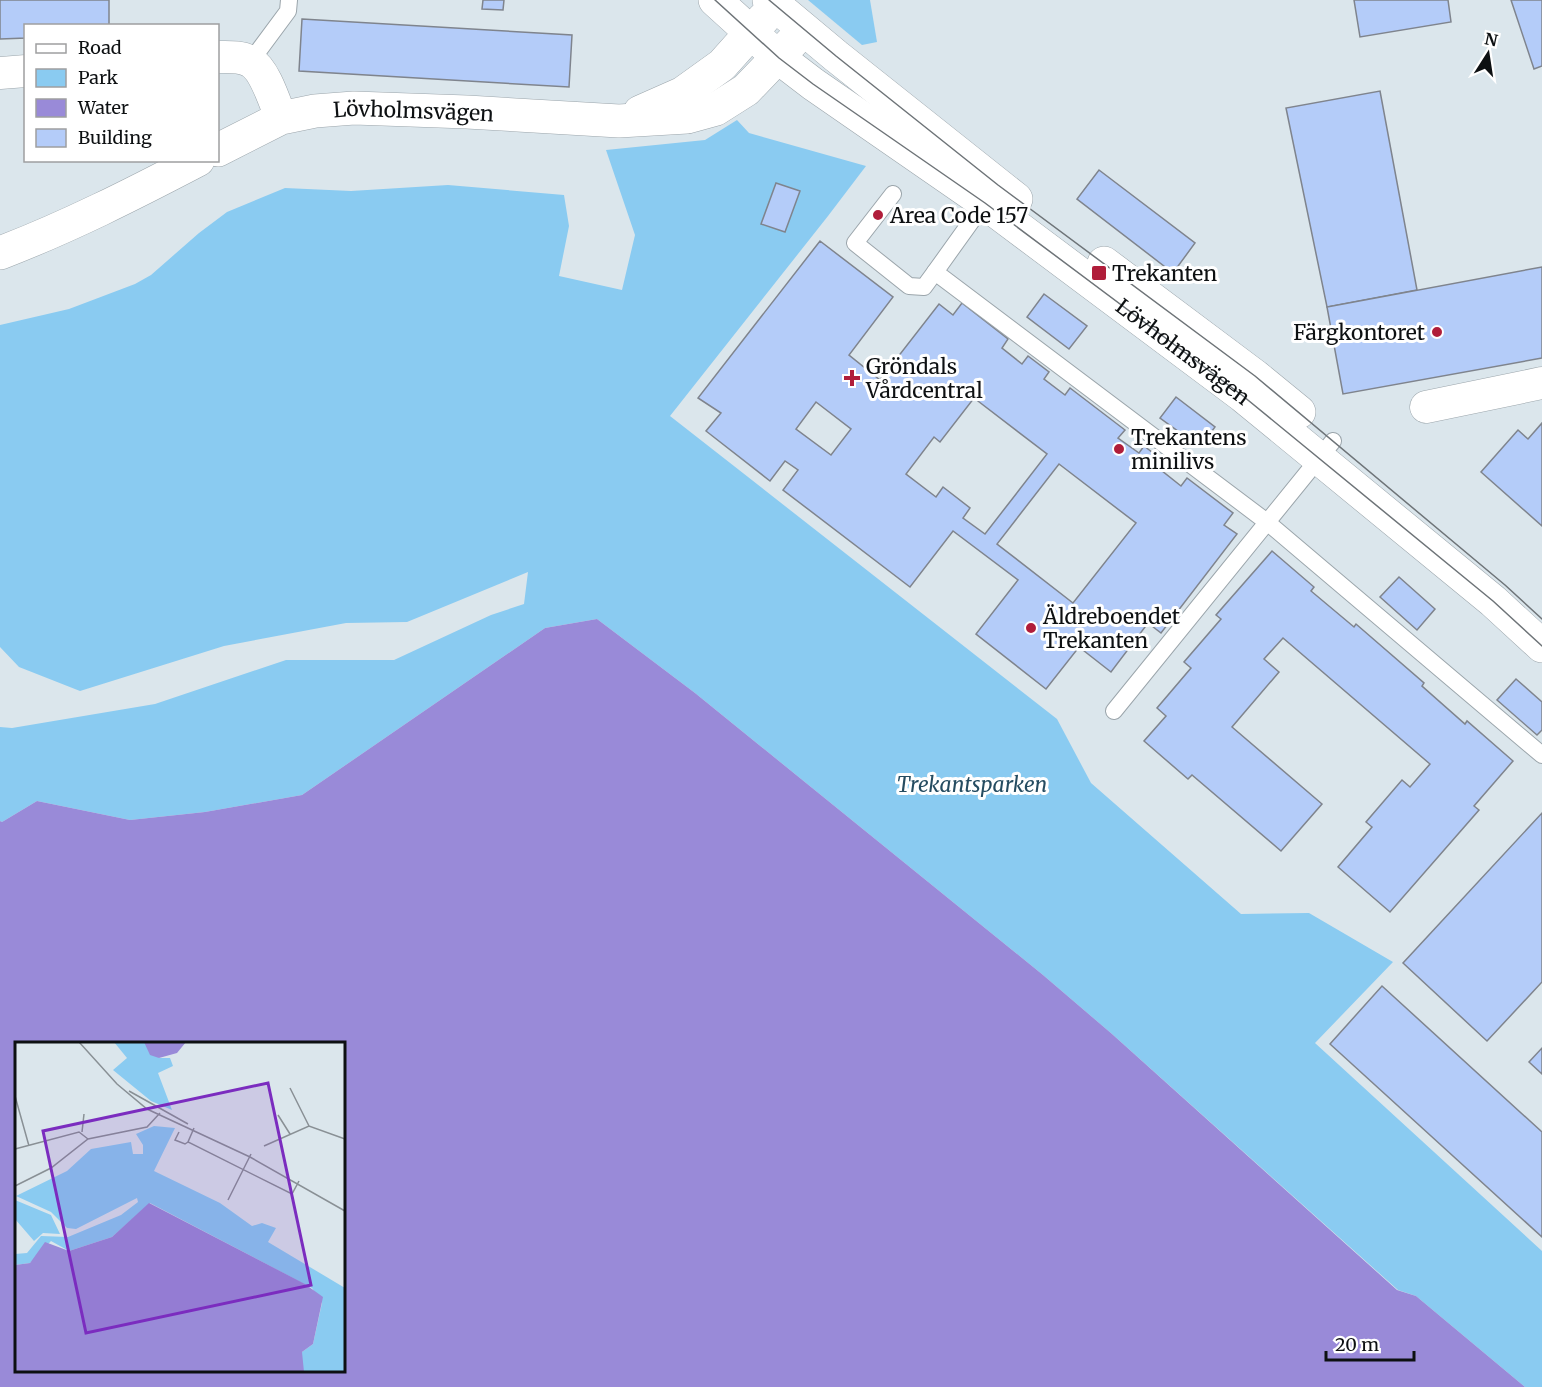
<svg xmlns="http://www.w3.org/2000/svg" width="1542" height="1387" viewBox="0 0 1542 1387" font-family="Merriweather,serif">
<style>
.green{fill:#8acbf1}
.water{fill:#998ad8;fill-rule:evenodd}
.building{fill:#b4ccf9;stroke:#7f848d;stroke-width:1.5;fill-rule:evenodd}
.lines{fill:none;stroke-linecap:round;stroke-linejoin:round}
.service-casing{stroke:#9ba5ab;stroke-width:18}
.minor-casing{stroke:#9ba5ab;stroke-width:33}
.tertiary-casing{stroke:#9ba5ab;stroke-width:34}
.service{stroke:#fff;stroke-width:16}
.minor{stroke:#fff;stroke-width:32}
.tertiary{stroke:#fff;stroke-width:33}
.tram{stroke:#6e7478;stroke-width:1.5}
.poi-dot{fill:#b01d3a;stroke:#fff;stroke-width:2}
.labels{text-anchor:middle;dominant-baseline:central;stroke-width:6;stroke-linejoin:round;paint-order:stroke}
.street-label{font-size:21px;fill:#0d1012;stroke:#fff}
.poi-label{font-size:21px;fill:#0d1012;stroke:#fff;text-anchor:start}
.park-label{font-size:21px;font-style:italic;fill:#254c61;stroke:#fff}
.inset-road{fill:none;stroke:#899095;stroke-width:1.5}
.view{fill:#7b2cbf;fill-opacity:0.15;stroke:#7b2cbf;stroke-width:3}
.inset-edge{fill:none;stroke:#0d1012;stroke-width:3}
</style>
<rect width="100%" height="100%" fill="#dbe6ec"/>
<!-- green -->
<g class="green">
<polygon points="808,0 870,0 877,42 862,45"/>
<polygon points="737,120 749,133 866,166 828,216 670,416 1057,719 1091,783 1241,914 1309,913 1393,962 1315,1043 1542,1251 1542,1387 1525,1387 1416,1296 1398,1290 1112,1034 1043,975 695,693 597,619 545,628 302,795 205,812 130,820 37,801 2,822 0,821 0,727 12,728 155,704 286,660 394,660 491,615 524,604 528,572 407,622 346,623 224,646 80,691 19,667 0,647 0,325 69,309 135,284 151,275 199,233 227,212 285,188 351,191 448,185 564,195 569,226 559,276 622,290 635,235 606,150 705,140"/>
</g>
<!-- water -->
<path class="water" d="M 597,619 L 695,693 L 1043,975 L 1112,1034 L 1397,1290 L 1416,1296 L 1525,1387 L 0,1387 L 0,821 L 2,822 L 37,801 L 130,820 L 205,812 L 302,795 L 545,628 ZM 16,1044 L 344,1044 L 344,1370 L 16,1370 Z"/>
<!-- building -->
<g class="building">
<polygon points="0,0 109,0 109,26 26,26 26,38 0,39"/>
<polygon points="483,0 504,0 503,10 482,9"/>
<polygon points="1354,0 1448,0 1451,22 1360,37"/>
<polygon points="1511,0 1542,0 1542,66 1534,69"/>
<polygon points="302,19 572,35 569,87 299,71"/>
<polygon points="1380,91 1417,290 1327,307 1286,108"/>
<polygon points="1099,170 1195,243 1173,273 1077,199"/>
<polygon points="776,183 800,191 785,232 761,224"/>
<path d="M 820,241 L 893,297 L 849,355 L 880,380 L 939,304 L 953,315 L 962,303 L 1008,339 L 1002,348 L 1022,364 L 1028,356 L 1049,372 L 1044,379 L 1065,395 L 1070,388 L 1125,430 L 1118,438 L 1139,453 L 1144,446 L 1166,463 L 1161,470 L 1181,486 L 1187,478 L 1233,513 L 1224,525 L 1237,534 L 1161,633 L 1148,623 L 1111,672 L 1079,647 L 1046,689 L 976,634 L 1018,580 L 953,531 L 910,587 L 783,490 L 798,470 L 785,461 L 770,481 L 706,431 L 721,413 L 698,398 ZM 974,398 L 1047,454 L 985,534 L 963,518 L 970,508 L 943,487 L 936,497 L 906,474 L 934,437 L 940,442 ZM 816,402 L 851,429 L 831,455 L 796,429 ZM 1059,464 L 1136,523 L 1073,603 L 997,544 Z"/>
<polygon points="1542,267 1542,358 1343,394 1327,307"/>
<polygon points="1044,294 1087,326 1069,349 1027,317"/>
<polygon points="1176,397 1215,427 1200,447 1160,418"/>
<polygon points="1542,423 1542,526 1481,472 1518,430 1528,439"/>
<polygon points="1272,551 1314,587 1311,591 1354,627 1356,624 1424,683 1422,686 1465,724 1467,721 1513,761 1474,806 1479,810 1390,912 1338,867 1372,827 1366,822 1402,780 1410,787 1430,764 1283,638 1264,659 1279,672 1232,727 1322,804 1281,851 1192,775 1188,779 1144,741 1166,716 1157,708 1191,668 1184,662 1221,619 1216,615"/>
<polygon points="1399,577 1435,609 1417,630 1380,597"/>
<polygon points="1516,679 1542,702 1542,730 1537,735 1497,700"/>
<polygon points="1542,813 1542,982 1487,1041 1403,963"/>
<polygon points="1382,986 1542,1132 1542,1237 1330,1044"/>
<polygon points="1542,1048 1542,1074 1529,1062"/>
</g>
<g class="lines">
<defs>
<g id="service">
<polyline points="251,61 288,11 289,0"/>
<polyline points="893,194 855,243 909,286 924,287 935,272"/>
<polyline points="988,198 935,272 1267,522 1542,755"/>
<polyline points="1114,711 1333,441"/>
</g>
<g id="minor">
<path d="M 218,57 C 228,57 242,56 251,62 C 265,70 275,103 281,118"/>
<polyline points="0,73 26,71"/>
<polyline points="1426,407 1542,383"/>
</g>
<g id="tertiary">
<path id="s1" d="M 715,0 L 779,58 L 813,84 L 985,203 L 1243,396 L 1493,601 L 1542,646"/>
<polyline points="769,0 836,56 1016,199"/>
<polyline points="640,112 683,93 722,65 764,18"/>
<path id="s2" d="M 218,150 L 281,118 L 315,111 L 354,108 L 467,112 L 619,121 L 687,117 L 716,109 L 746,90 L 794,40"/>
<path d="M 0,253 C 68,227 133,194 198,160"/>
<polyline points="1104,263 1255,376 1299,412"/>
</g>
</defs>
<!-- service casing -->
<use href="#service" class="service-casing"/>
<!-- minor casing -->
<use href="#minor" class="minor-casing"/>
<!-- tertiary casing -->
<use href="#tertiary" class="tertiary-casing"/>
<!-- service -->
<use href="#service" class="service"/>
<!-- minor -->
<use href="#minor" class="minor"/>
<!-- tertiary -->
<use href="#tertiary" class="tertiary"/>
<!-- tram -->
<g class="tram">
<polyline points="715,0 779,58 813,84 985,203 1243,396 1493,601 1542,646"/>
<polyline points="769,0 836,56 998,185 1255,376 1505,585 1542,619"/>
</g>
</g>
<!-- markers -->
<g class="poi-dot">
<circle cx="878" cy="215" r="6"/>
<rect x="1091" y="265" width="16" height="16" rx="3"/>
<circle cx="1437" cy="332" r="6"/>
<path d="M849 369h6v6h6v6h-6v6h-6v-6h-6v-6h6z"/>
<circle cx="1119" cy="449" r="6"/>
<circle cx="1031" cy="628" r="6"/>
</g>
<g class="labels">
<!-- street labels -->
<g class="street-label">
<text stroke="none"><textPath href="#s2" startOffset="204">Lövholmsvägen</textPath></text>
<text stroke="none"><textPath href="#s1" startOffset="586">Lövholmsvägen</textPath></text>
</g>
<!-- poi labels -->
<g class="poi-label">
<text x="890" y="215">Area Code 157</text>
<text x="1112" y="273">Trekanten</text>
<text x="1425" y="332" text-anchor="end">Färgkontoret</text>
<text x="866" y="366">Gröndals<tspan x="866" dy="24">Vårdcentral</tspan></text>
<text x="1131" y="437">Trekantens<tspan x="1131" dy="24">minilivs</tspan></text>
<text x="1043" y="616">Äldreboendet<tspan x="1043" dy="24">Trekanten</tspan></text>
</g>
<!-- park labels -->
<g class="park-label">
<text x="972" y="784">Trekantsparken</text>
</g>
</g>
<!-- overview -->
<g transform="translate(15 1042)">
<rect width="330" height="330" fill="#dbe6ec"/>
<path d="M 99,0 L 129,0 L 144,16 L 155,16 L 158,24 L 143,31 L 157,68 L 136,59 L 98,28 L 112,16 ZM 139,84 L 160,86 L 139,129 L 205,161 L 237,184 L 247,181 L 261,186 L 253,200 L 330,246 L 330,330 L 289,330 L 286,326 L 287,310 L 298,302 L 307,261 L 297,246 L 135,161 L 97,195 L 54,209 L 36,199 L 15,221 L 0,223 L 0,212 L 12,211 L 26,194 L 53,195 L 106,173 L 123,160 L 122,156 L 61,187 L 52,186 L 36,170 L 1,154 L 52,129 L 76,107 L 116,100 L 118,112 L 128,112 L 128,103 L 121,92 ZM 0,158 L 36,173 L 45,192 L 28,191 L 19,199 L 0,177 Z" fill="#8acbf1"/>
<path d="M 129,0 L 171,0 L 162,11 L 144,16 L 135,13 ZM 134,161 L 290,242 L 308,255 L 298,302 L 287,310 L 289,330 L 0,330 L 0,223 L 15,221 L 30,200 L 54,209 L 97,195 Z" fill="#998ad8"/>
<path class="inset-road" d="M 64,0 L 102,42 L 132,67 L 235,115 L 330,169M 64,0 L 102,42 L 132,67 L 235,115 L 330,169M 275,46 L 294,84M 114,49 L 173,82M 0,54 L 14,104M 263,73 L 275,92M 179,86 L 173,100 L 277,152 L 284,139M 67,90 L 69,72M 164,90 L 160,98 L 170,102 L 173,100M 249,104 L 294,84 L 330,97M 0,107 L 64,90 L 73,97M 0,144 L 36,126 L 73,97 L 132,85 L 145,71M 213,158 L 236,112"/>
<path class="view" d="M 253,41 L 296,243 L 71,291 L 28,89 Z"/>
<rect width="330" height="330" class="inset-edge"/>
</g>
<!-- legend -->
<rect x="24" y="24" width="195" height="138" fill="#ffffff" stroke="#9e9fa0" stroke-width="1.5"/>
<rect x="36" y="44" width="30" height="9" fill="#ffffff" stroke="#9e9fa0" stroke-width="1.5"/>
<text x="78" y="54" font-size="18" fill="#0d1012">Road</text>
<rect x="36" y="69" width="30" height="18" fill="#8acbf1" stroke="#9e9fa0" stroke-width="1.5"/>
<text x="78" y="84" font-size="18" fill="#0d1012">Park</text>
<rect x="36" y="99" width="30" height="18" fill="#998ad8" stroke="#9e9fa0" stroke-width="1.5"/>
<text x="78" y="114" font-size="18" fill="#0d1012">Water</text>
<rect x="36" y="129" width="30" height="18" fill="#b4ccf9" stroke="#9e9fa0" stroke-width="1.5"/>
<text x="78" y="144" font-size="18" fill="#0d1012">Building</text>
<!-- north arrow -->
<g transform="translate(1488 54) rotate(12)" stroke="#ffffff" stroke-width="4.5" paint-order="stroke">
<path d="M0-4.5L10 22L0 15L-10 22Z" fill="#0d1012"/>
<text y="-9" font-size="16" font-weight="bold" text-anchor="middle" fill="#0d1012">N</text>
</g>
<!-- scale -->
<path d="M1326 1351v9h88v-9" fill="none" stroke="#0d1012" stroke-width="3"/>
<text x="1335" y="1351" font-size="18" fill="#0d1012" stroke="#ffffff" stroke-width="4.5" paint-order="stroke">20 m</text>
</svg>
